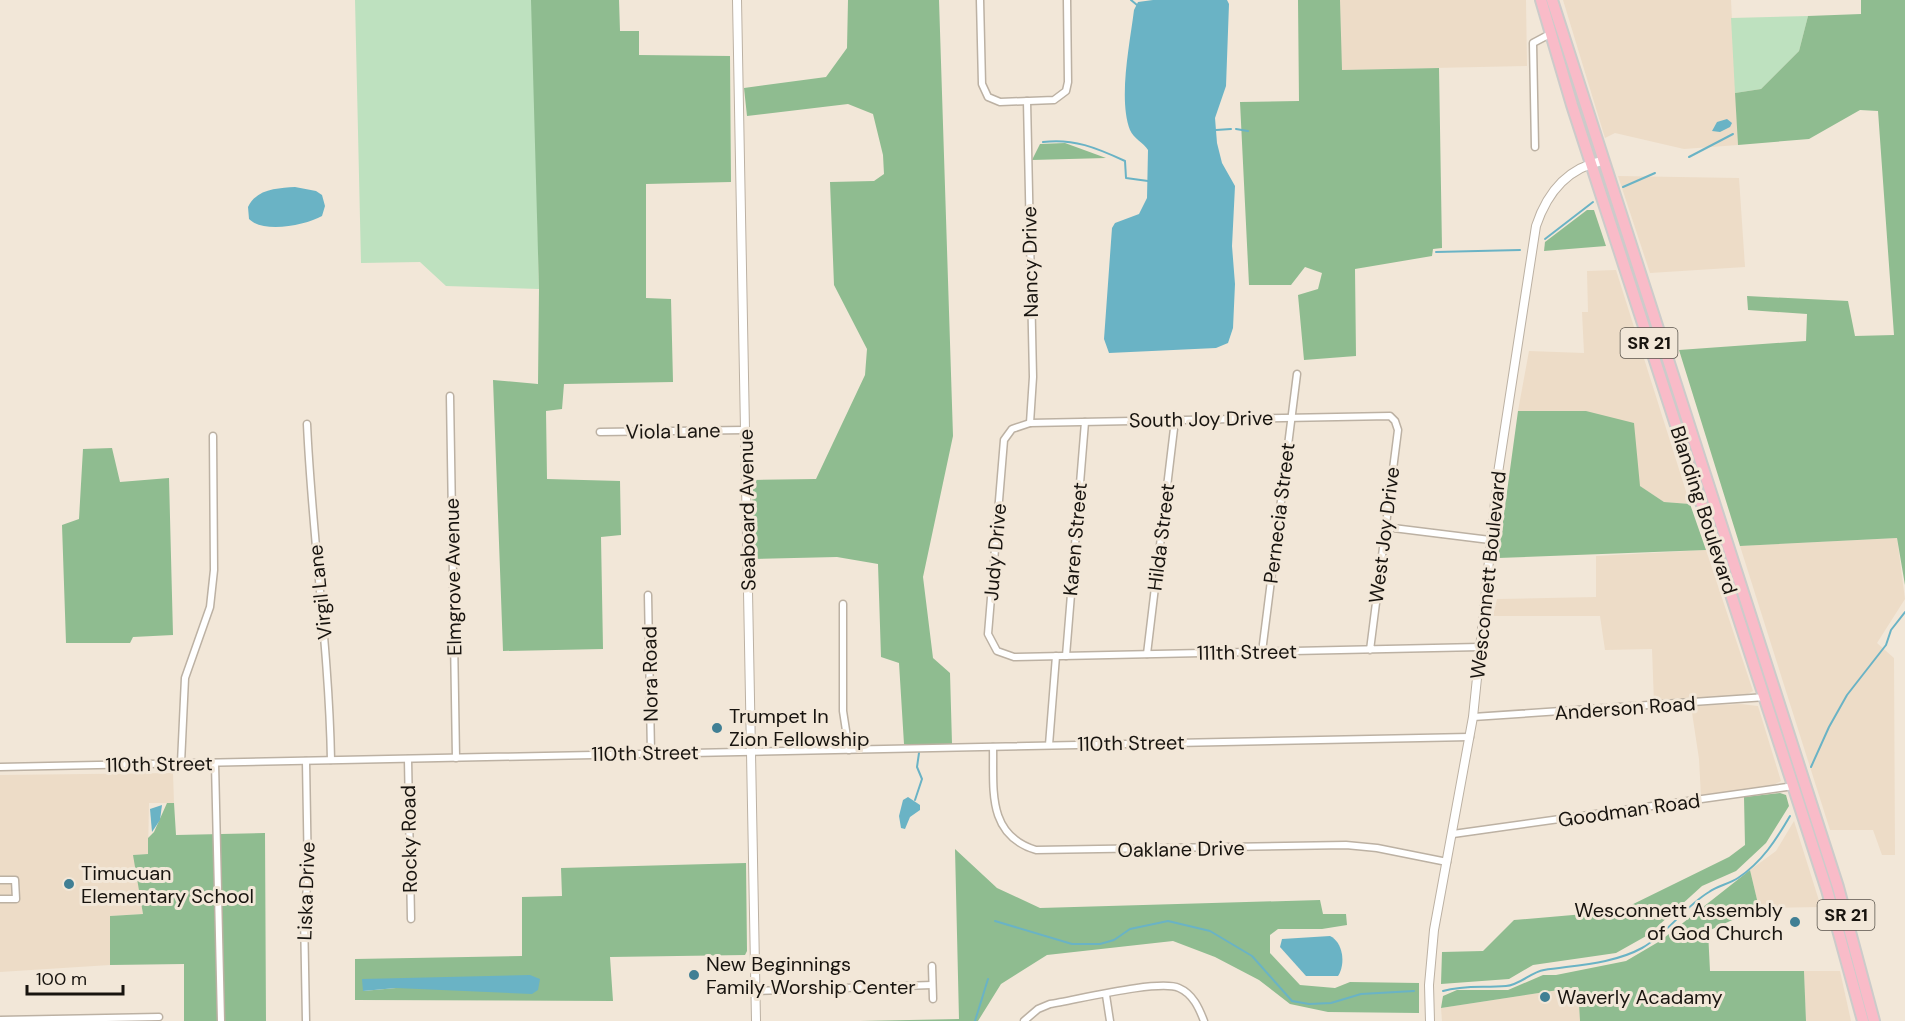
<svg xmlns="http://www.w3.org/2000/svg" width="1905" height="1021" viewBox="0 0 1905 1021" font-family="'DM Sans',sans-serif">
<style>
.built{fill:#eddcc7}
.green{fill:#bee1bf}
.forest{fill:#8fbc90;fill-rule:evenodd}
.water{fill:#6ab3c5}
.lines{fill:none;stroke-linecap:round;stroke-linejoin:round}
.stream{stroke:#6ab3c5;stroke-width:2}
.minor-casing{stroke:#bcb1a3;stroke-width:9}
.tertiary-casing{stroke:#bcb1a3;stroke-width:10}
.primary-casing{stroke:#cccbca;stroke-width:14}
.minor{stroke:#fff;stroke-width:6}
.tertiary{stroke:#fff;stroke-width:8}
.primary{stroke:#f9bbc8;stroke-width:10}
.poi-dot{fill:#407f94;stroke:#f2e7d8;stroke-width:2}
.labels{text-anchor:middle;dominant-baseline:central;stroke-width:6;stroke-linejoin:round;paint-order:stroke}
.shield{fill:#f2e7d8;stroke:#59534b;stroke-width:1.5}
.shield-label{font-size:18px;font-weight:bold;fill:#18140f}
.street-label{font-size:20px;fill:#18140f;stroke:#f2e7d8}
.poi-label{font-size:20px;fill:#18140f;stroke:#f2e7d8;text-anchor:start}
</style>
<rect width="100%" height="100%" fill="#f2e7d8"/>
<!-- built -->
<g class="built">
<polygon points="1340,0 1526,0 1527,66 1341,70"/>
<polygon points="1563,0 1731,0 1738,145 1684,149 1615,133 1605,138"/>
<polygon points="1618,176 1739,178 1745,267 1650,273"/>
<polygon points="1616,270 1690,504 1664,502 1640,486 1586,411 1518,411 1529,351 1584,353 1582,312 1588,312 1587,271"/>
<polygon points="1897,538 1905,599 1877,643 1894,658 1895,855 1882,855 1873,830 1830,830 1740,546"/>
<polygon points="1706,550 1753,691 1740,698 1654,703 1652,649 1605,650 1600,616 1493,616 1497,599 1596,597 1596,556"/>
<polygon points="1741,704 1758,706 1781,781 1770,787 1701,797 1699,759 1691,706"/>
<polygon points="173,773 174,803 149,803 148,854 134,855 143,914 110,916 110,965 0,972 0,775"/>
<polygon points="1794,821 1821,907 1759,908 1750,870 1776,851"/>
<polygon points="1804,971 1840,971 1851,1021 1806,1021"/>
<polygon points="1579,987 1580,1021 1442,1021 1441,1008"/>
</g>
<!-- green -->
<g class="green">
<polygon points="355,0 533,0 539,289 446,286 420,262 361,263"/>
<polygon points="1808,16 1799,51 1761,89 1735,93 1731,18"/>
</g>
<!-- forest -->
<g class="forest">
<polygon points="531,0 619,0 620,31 639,31 639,55 730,56 731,182 646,184 646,298 671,299 673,382 564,384 562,409 546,411 547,479 620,481 621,535 601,537 603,649 503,651 493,380 538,384 539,289"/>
<polygon points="848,0 939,0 953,436 923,577 933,658 950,673 952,744 904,744 899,663 881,657 878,564 837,557 751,559 753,480 816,479 865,375 867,349 834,285 830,182 874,181 884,174 883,155 873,114 848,104 747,116 744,88 826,77 847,48"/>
<polygon points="1298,0 1340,0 1342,70 1439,68 1442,248 1433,249 1432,256 1355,269 1356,356 1304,360 1298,295 1318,289 1322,273 1305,267 1291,285 1249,285 1240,102 1299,101"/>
<polygon points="1861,0 1905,0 1905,585 1897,538 1740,546 1679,350 1806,341 1807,314 1748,310 1747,296 1848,301 1855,336 1894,335 1878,111 1860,110 1809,139 1738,145 1735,93 1761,89 1799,51 1808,16 1861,14"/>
<polygon points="1065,143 1106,158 1032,160 1040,144"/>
<polygon points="1587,210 1594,210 1606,246 1544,251 1545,242"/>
<polygon points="1518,411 1586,411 1634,423 1640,486 1664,502 1690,504 1706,550 1498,558"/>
<polygon points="112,448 120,482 169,478 173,635 133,637 130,643 66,643 62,525 79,519 83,449"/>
<polygon points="1780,793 1786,795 1789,806 1766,843 1736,871 1702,886 1648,935 1616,953 1533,965 1509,979 1441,984 1442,952 1483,951 1514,920 1619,911 1729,857 1745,845 1744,797"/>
<polygon points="167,803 174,803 176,835 265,833 266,1021 184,1021 184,964 110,965 110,916 143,914 133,855 148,854 148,838 154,832"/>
<polygon points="955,849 997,888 1040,908 1320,900 1323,914 1346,914 1347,925 1322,929 1278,929 1270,935 1270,953 1300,985 1335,988 1350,982 1419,983 1419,1013 1328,1012 1290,1004 1259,980 1215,957 1173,941 1047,955 1001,984 978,1021 860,1021 959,1019"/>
<path d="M 746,863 L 747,951 L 745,955 L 610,957 L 613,1001 L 355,1000 L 355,959 L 522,956 L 522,897 L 562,896 L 561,868 ZM 363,979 L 396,988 L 363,991 Z"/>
<polygon points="1750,870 1759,908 1708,931 1710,971 1804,971 1806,1021 1580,1021 1578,987 1441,1008 1443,996 1457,990 1508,990 1543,975 1556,975 1626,961 1660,941"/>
</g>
<!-- water -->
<g class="water">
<path d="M 1153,0 L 1227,0 L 1229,4 L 1226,86 L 1215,118 L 1217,143 L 1222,163 L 1235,186 L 1232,246 L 1235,284 L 1233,328 L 1228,343 L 1216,348 L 1109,353 L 1104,339 L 1112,228 L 1115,223 L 1139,214 L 1147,198 L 1148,150 C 1144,143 1133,138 1130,130 C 1118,99 1130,43 1134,10 L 1138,2 Z"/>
<polygon points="1727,119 1732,123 1730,127 1720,132 1712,131 1717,122"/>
<path d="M 295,187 L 316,191 L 322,195 L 325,206 L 322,216 C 306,225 264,234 249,219 L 248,207 C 256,189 278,188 295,187 Z"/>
<polygon points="908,797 920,805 920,810 910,817 905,829 901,828 899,816 903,800"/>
<polygon points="162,805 160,820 152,832 150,809"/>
<path d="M 1330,936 C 1343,942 1346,964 1338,976 L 1306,976 L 1280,947 L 1282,939 Z"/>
<polygon points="530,975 540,979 538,990 532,994 396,988 363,991 362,979"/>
</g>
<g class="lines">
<!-- stream -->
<g class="stream">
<polyline points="1131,0 1137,5"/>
<polyline points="1236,129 1248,131"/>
<polyline points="1216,130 1231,129"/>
<path d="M 1043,142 C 1073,138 1097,148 1125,161 L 1126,178 L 1148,181"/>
<polyline points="1689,157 1733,134"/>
<polyline points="1623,187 1655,173"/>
<polyline points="1545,239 1593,202"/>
<polyline points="1436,252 1520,250"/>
<polyline points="1811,767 1829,727 1847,695 1886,645 1891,630 1905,612"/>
<polyline points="915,800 922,779 917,767 919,753"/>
<polyline points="995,921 1072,944 1100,944 1114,940 1130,929 1168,921 1210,931 1252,956 1292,1001 1309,1004 1331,1003 1361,994 1414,991"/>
<path d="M 1443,991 C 1464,985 1484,988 1506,986 C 1520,985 1531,972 1544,970 C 1576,965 1613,964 1642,948 C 1667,934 1684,907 1709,892 C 1717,886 1729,884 1738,878 C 1762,862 1776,840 1790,816"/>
<polyline points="975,1021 988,979"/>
</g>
<defs>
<g id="minor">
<polyline points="980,0 982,84 988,97 1000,102 1054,100 1066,91 1068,82 1067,0"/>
<polyline points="1027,101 1033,377 1030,423"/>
<polyline points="1535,147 1533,43 1550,34"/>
<polyline points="450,396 456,758"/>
<path d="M 307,424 C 312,536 329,648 331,760"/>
<polyline points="600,432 745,430"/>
<polyline points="1385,527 1490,540"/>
<polyline points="648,595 651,753"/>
<polyline points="843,604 843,711 849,750"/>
<polyline points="1370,650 1398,430 1395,421 1390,416 1030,423 1012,429 1004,440 988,634 997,651 1014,657 1480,647"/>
<polyline points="1262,652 1297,374"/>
<polyline points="1147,654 1175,420"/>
<polyline points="1066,656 1085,422"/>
<polyline points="1473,717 1766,697"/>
<polyline points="1049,745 1056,656"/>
<path d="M 993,747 C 994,788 986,835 1036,850 L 1346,845 L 1377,848 L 1447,862"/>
<polyline points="408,759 411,919"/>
<polyline points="181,763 185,678 210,607 214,570 213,436"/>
<polyline points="215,763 221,1021"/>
<polyline points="0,767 1470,737"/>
<polyline points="1453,834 1794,786"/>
<polyline points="0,880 15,880 16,899 0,899"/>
<polyline points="932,966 933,999"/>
<polyline points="755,991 932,985"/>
<polyline points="1106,995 1110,1021"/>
<polyline points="0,1020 159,1017"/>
<polyline points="306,1021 304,914 308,879 306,761"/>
<path d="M 1024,1021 L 1038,1009 L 1050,1004 C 1076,1000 1159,979 1179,988 C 1193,994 1199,1008 1204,1021"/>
</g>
<g id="tertiary">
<polyline points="737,0 756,1021"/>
<path d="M 1430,1021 L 1429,985 L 1434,930 L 1473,717 L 1498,473 L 1536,226 C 1547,193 1567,168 1602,161"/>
</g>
<g id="primary">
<polyline points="1541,0 1572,105 1827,890 1863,1021"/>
<polyline points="1552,0 1838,887 1874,1021"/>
</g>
</defs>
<!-- minor casing -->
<use href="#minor" class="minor-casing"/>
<!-- tertiary casing -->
<use href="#tertiary" class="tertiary-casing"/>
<!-- primary casing -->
<use href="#primary" class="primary-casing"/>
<!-- minor -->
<use href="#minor" class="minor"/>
<!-- tertiary -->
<use href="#tertiary" class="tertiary"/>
<!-- primary -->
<use href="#primary" class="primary"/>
</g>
<!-- markers -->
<g class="poi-dot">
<circle cx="717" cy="728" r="6"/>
<circle cx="69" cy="884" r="6"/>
<circle cx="1795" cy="922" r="6"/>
<circle cx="694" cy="975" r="6"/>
<circle cx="1545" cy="997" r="6"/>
</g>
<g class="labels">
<!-- shield labels -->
<g class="shield">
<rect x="1620.5" y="328" width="57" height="30" rx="4.5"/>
<rect x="1817.5" y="900" width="57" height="30" rx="4.5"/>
</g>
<g class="shield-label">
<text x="1649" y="343">SR 21</text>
<text x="1846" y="915">SR 21</text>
</g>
<!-- street labels -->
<g class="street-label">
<text transform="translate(1030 262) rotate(-91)">Nancy Drive</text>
<text transform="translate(1201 419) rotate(-1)">South Joy Drive</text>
<text transform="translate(673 431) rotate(-1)">Viola Lane</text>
<text transform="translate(747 510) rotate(-91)">Seaboard Avenue</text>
<text transform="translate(1704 510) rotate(72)">Blanding Boulevard</text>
<text transform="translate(1279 513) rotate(-83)">Pernecia Street</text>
<text transform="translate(1384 535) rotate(-83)">West Joy Drive</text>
<text transform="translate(1161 537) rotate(-83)">Hilda Street</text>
<text transform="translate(1075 539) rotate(-85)">Karen Street</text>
<text transform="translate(995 552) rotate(-85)">Judy Drive</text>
<text transform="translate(1488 575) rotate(-84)">Wesconnett Boulevard</text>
<text transform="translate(453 577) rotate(-91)">Elmgrove Avenue</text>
<text transform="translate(320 592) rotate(-96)">Virgil Lane</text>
<text transform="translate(1247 652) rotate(-1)">111th Street</text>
<text transform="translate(650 674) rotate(-91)">Nora Road</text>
<text transform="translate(1625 708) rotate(-4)">Anderson Road</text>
<text transform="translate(1131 743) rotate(-1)">110th Street</text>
<text transform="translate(645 753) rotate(-1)">110th Street</text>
<text transform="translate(159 764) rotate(-1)">110th Street</text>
<text transform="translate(1629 810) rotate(-8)">Goodman Road</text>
<text transform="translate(409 839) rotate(-91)">Rocky Road</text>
<text transform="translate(1181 849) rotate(-1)">Oaklane Drive</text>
<text transform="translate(306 891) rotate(-88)">Liska Drive</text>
</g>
<!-- poi labels -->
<g class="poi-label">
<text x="729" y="716">Trumpet In<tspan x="729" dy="23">Zion Fellowship</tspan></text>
<text x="81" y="873">Timucuan<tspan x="81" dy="23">Elementary School</tspan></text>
<text x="1783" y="910" text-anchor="end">Wesconnett Assembly<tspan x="1783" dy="23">of God Church</tspan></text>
<text x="706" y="964">New Beginnings<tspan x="706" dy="23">Family Worship Center</tspan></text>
<text x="1557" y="997">Waverly Acadamy</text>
</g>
</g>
<!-- scale -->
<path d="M27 985v9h96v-9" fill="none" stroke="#18140f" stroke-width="3"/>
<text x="36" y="985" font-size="18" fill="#18140f" stroke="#f2e7d8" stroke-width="4.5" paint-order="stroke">100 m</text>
</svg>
